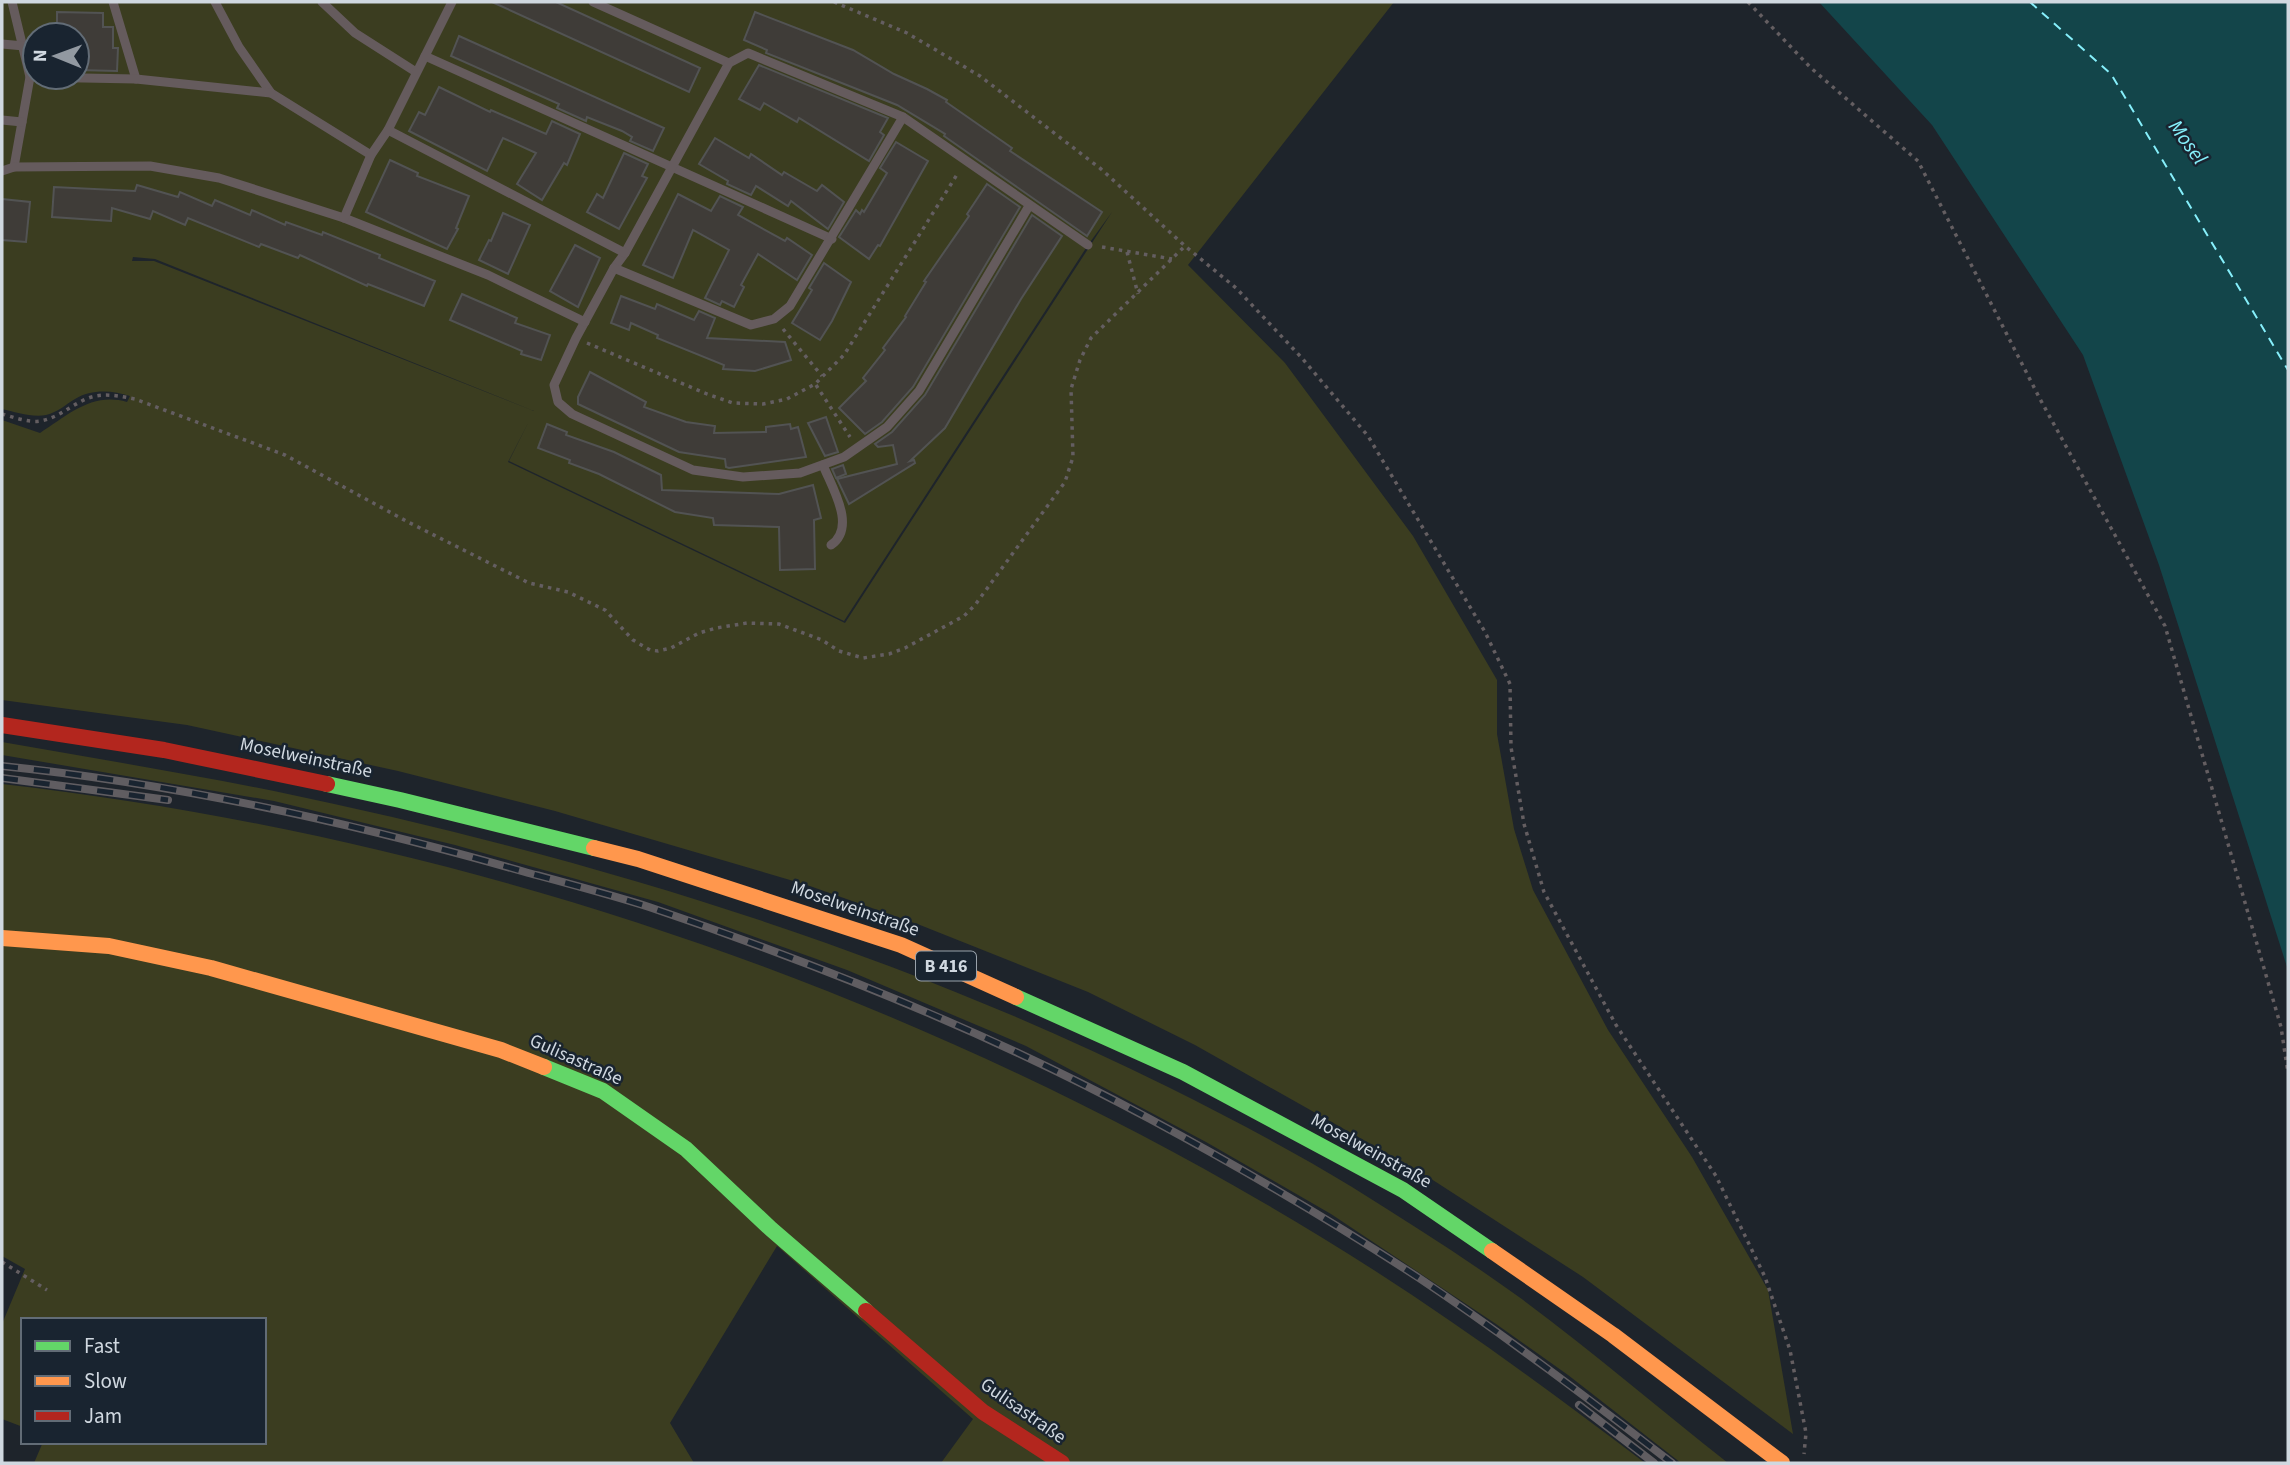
<svg xmlns="http://www.w3.org/2000/svg" width="2290" height="1465" viewBox="0 0 2290 1465" font-family="'Source Sans 3',sans-serif">
<style>
.green{fill:#3b3d20;fill-rule:evenodd}
.water{fill:#13454a}
.lines{fill:none;stroke-linecap:round;stroke-linejoin:round}
.ferry{stroke:#86effb;stroke-width:2;stroke-dasharray:9 7;stroke-linecap:butt}
.building{fill:#3f3c38;stroke:#525353;stroke-width:2}
.path{stroke:#645e61;stroke-width:3.5;stroke-dasharray:3.5 5;stroke-linecap:butt}
.lane{stroke:#655b5d;stroke-width:9}
.fast{stroke:#63d668;stroke-width:16}
.slow{stroke:#ff974d;stroke-width:16}
.jam{stroke:#b3261e;stroke-width:16}
.rail-casing{stroke:#605d61;stroke-width:8}
.rail{stroke:#192430;stroke-width:5;stroke-dasharray:16;stroke-linecap:butt}
.labels{text-anchor:middle;dominant-baseline:central;stroke-width:5;stroke-linejoin:round;paint-order:stroke}
.shield{fill:#192430;stroke:#99a2ab;stroke-width:2}
.shield-label{font-size:18px;font-weight:bold;fill:#d0d8e0}
.street-label{font-size:19px;fill:#d0d8e0;stroke:#192430}
.water-label{font-size:21px;font-style:italic;fill:#86effb;stroke:#192430}
</style>
<rect width="100%" height="100%" fill="#1e242b"/>
<!-- green -->
<g class="green">
<path d="M 2,2 L 1394,2 L 1188,265 L 1285,363 L 1413,536 L 1497,680 L 1497,734 L 1514,829 L 1533,890 L 1608,1030 L 1692,1157 L 1768,1290 L 1793,1434 L 1583,1277 L 1422,1173 L 1195,1045 L 1088,992 L 920,925 L 807,885 L 555,811 L 398,771 L 187,725 L 2,700 L 2,420 L 40,433 C 68,415 92,392 127,402 L 130,396 C 112,390 91,389 75,399 C 65,405 58,412 46,415 C 33,418 15,412 2,409 ZM 35,35 L 77,35 L 77,77 L 35,77 ZM 1112,212 L 845,623 L 508,462 L 528,423 L 509,461 L 844,621 L 1088,245 ZM 133,257 L 155,259 L 534,411 L 154,261 L 132,261 Z"/>
<path d="M 2,742 C 93,758 184,773 274,791 C 581,855 886,947 1168,1087 C 1230,1118 1293,1151 1352,1187 C 1408,1222 1465,1258 1519,1297 C 1591,1350 1658,1408 1728,1463 L 1681,1463 L 1568,1375 L 1496,1324 L 1331,1214 L 1206,1142 L 1026,1046 L 847,970 L 658,902 L 455,845 L 274,801 L 2,755 Z"/>
<path d="M 2,784 C 446,835 877,978 1264,1203 C 1398,1280 1523,1370 1645,1463 L 941,1463 L 973,1419 L 777,1246 L 670,1423 L 694,1463 L 34,1463 L 43,1442 L 264,1442 L 264,1320 L 23,1320 L 23,1427 L 2,1419 L 2,1324 L 25,1269 L 2,1256 Z"/>
</g>
<!-- water -->
<polygon class="water" points="1819,2 2288,2 2288,970 2159,565 2083,355 1932,125"/>
<g class="lines">
<!-- ferry -->
<polyline class="ferry" points="2030,2 2111,74 2288,370"/>
</g>
<!-- building -->
<g class="building">
<polygon points="492,2 556,2 700,68 689,92"/>
<polygon points="57,12 103,13 103,27 113,27 113,48 118,48 117,71 77,70 77,35 57,35"/>
<polygon points="755,12 853,50 894,74 927,89 947,100 946,102 1012,148 1010,151 1102,212 1087,236 944,136 945,134 897,105 766,53 767,50 744,40"/>
<polygon points="459,36 664,128 653,151 630,141 632,137 622,131 587,117 586,121 557,108 559,104 451,56"/>
<polygon points="759,65 888,118 880,132 884,135 869,161 799,118 797,122 764,103 760,110 739,99"/>
<polygon points="439,87 490,112 491,110 546,134 552,121 580,134 567,165 564,163 542,200 517,184 536,153 503,138 487,171 409,131 419,112 425,115"/>
<polygon points="715,138 749,158 751,154 782,175 784,172 817,191 822,185 844,202 828,229 791,201 788,206 756,186 751,195 727,184 728,181 699,164"/>
<polygon points="896,142 928,161 880,246 878,245 869,259 839,237 856,210 860,214 862,210 864,212 887,173 880,168"/>
<polygon points="624,153 648,164 642,176 647,178 619,229 587,212 597,194 603,198"/>
<polygon points="390,160 418,173 417,176 469,196 456,228 458,229 447,249 366,212"/>
<polygon points="987,184 1020,207 913,387 882,422 865,434 839,408 866,381 863,378 885,350 883,348 906,317 905,316 926,282 924,281 969,216 967,214"/>
<polygon points="137,185 178,197 180,192 212,206 215,200 250,215 252,210 285,225 286,222 322,235 323,232 380,255 379,258 435,281 424,306 368,284 367,286 300,255 298,258 261,244 259,247 188,218 185,225 153,211 150,219 112,208 111,221 52,217 54,187 135,191"/>
<polygon points="678,194 711,211 720,196 743,207 738,215 785,241 787,238 812,255 797,280 758,254 741,285 744,287 734,307 722,301 720,305 705,298 729,250 693,230 673,278 643,265"/>
<polygon points="2,199 30,202 26,242 2,240"/>
<polygon points="503,213 530,225 508,274 479,260 489,240 491,241"/>
<polygon points="1032,215 1062,236 1021,299 945,428 910,461 914,460 915,463 849,504 837,479 897,464 893,445 878,447 875,444 892,432 925,395"/>
<polygon points="575,245 600,258 578,307 550,291"/>
<polygon points="824,263 851,282 832,321 820,340 792,323 812,290 809,288"/>
<polygon points="462,294 517,318 515,323 550,335 541,360 521,354 522,351 450,320"/>
<polygon points="621,296 655,309 657,304 694,320 699,311 715,318 707,338 785,342 791,360 755,371 723,369 724,365 657,338 658,335 631,323 629,330 611,323"/>
<polygon points="590,372 646,402 644,407 686,422 715,426 714,433 766,432 766,427 790,424 791,429 798,427 806,457 729,468 726,467 725,459 679,452 578,404 578,397"/>
<polygon points="826,417 838,452 825,456 808,423"/>
<polygon points="547,424 567,432 566,435 614,452 661,475 662,490 779,494 813,485 821,518 814,520 815,569 780,570 779,527 714,525 713,518 675,512 599,474 569,463 570,460 538,448"/>
<polygon points="843,465 846,474 836,478 832,469"/>
</g>
<g class="lines">
<!-- path -->
<g class="path">
<polyline points="834,2 907,33 980,76 1101,169 1185,246 1236,288 1301,357 1368,436 1485,632 1510,684 1511,747 1524,824 1544,892 1616,1025 1716,1176 1765,1277 1790,1350 1806,1433 1804,1454"/>
<polyline points="1748,2 1811,68 1918,161 2040,399 2165,626 2281,1027 2288,1073"/>
<polyline points="1102,247 1172,259"/>
<polyline points="1127,252 1138,294"/>
<polyline points="783,329 822,376"/>
<polyline points="587,343 707,394 733,403 763,404 787,399 815,384 844,355 958,173"/>
<polyline points="816,385 850,437"/>
<path d="M 2,414 C 13,417 29,423 40,421 C 58,418 70,406 86,399 C 102,392 119,396 135,399 L 285,455 L 408,522 L 529,583 L 568,592 L 605,610 L 633,640 L 650,650 L 658,651 L 671,648 L 699,633 L 716,628 L 747,623 L 779,624 L 822,640 L 839,651 L 863,658 L 889,654 L 905,648 L 964,616 L 975,605 L 1065,482 L 1073,457 L 1071,389 L 1080,360 L 1091,338 L 1185,246"/>
<polyline points="2,1262 47,1290"/>
</g>
<!-- lane -->
<g class="lane">
<polyline points="12,2 30,77 14,167"/>
<polyline points="113,2 136,79"/>
<polyline points="215,2 239,47 271,93 371,155"/>
<polyline points="322,2 355,33 416,72"/>
<polyline points="593,2 729,63 748,53 903,117 1088,245"/>
<polyline points="2,44 24,46"/>
<polyline points="425,56 832,239"/>
<polyline points="729,63 625,253 614,268 576,338 554,385 558,402 572,414 693,470 743,477 800,473 844,457 887,427 919,391 1029,206"/>
<polyline points="30,77 136,79 271,93"/>
<polyline points="2,120 22,122"/>
<polyline points="388,130 625,253"/>
<polyline points="2,171 14,167 150,166 219,178 344,218 488,275 585,322"/>
<polyline points="344,218 371,155 388,130 452,2"/>
<polyline points="614,268 751,325 774,319 790,306 903,117"/>
<path d="M 823,465 C 832,488 857,527 831,545"/>
</g>
<!-- fast -->
<g class="fast">
<polyline points="327,784 400,800 594,848"/>
<polyline points="1016,997 1183,1072 1403,1190 1492,1251"/>
<polyline points="544,1067 603,1091 686,1149 771,1229 866,1311"/>
</g>
<!-- slow -->
<g class="slow">
<polyline points="594,848 638,859 901,945 1016,997"/>
<polyline points="2,938 109,946 211,968 501,1050 544,1067"/>
<polyline points="1492,1251 1613,1335 1782,1463"/>
</g>
<!-- jam -->
<g class="jam">
<polyline points="2,725 164,750 327,784"/>
<polyline points="866,1311 983,1412 1062,1463"/>
</g>
<defs>
<g id="rail">
<path d="M 2,766 C 179,784 354,823 525,872 C 566,883 608,894 649,907 C 821,965 990,1033 1150,1119 C 1241,1168 1332,1221 1419,1278 C 1506,1336 1590,1400 1672,1463"/>
<polyline points="2,778 168,800"/>
<polyline points="1579,1405 1654,1463"/>
</g>
</defs>
<!-- rail casing -->
<use href="#rail" class="rail-casing"/>
<!-- rail -->
<use href="#rail" class="rail"/>
</g>
<g class="labels">
<!-- shield labels -->
<rect class="shield" x="916" y="951.5" width="60" height="29" rx="5"/>
<g class="shield-label">
<text x="946" y="966">B 416</text>
</g>
<!-- street labels -->
<g class="street-label">
<text transform="translate(306 758) rotate(12)">Moselweinstraße</text>
<text transform="translate(855 909) rotate(19)">Moselweinstraße</text>
<text transform="translate(576 1060) rotate(24)">Gulisastraße</text>
<text transform="translate(1371 1151) rotate(29)">Moselweinstraße</text>
<text transform="translate(1023 1411) rotate(35)">Gulisastraße</text>
</g>
<!-- water labels -->
<g class="water-label">
<text transform="translate(2188 142) rotate(54)">Mosel</text>
</g>
</g>
<!-- border -->
<rect width="2290" height="1465" fill="none" stroke="#d0d8e0" stroke-width="7"/>
<!-- legend -->
<rect x="21" y="1318" width="245" height="126" fill="#192430" stroke="#626c76" stroke-width="2"/>
<rect x="35" y="1341" width="35" height="10" fill="#63d668" stroke="#626c76" stroke-width="2"/>
<text x="84" y="1353" font-size="21" fill="#d0d8e0">Fast</text>
<rect x="35" y="1376" width="35" height="10" fill="#ff974d" stroke="#626c76" stroke-width="2"/>
<text x="84" y="1388" font-size="21" fill="#d0d8e0">Slow</text>
<rect x="35" y="1411" width="35" height="10" fill="#b3261e" stroke="#626c76" stroke-width="2"/>
<text x="84" y="1423" font-size="21" fill="#d0d8e0">Jam</text>
<!-- north arrow -->
<g transform="translate(56 56) rotate(271)"><circle r="33" fill="#192430" stroke="#626c76" stroke-width="2"/>
<path d="M0-5L12 26L0 18L-12 26Z" fill="#9299a1"/>
<text y="-10" font-size="19" font-weight="bold" text-anchor="middle" fill="#d0d8e0">N</text>
</g>
</svg>
